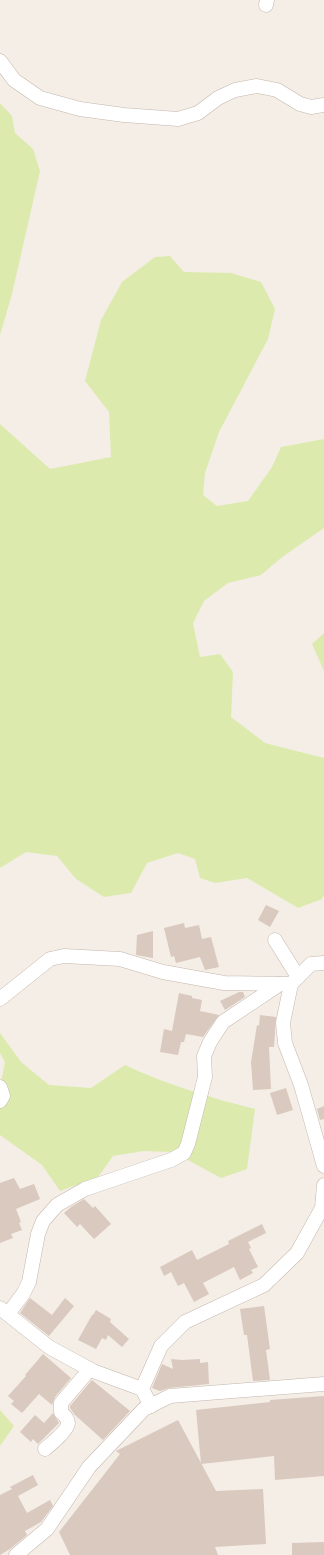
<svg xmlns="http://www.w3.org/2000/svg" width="324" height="1555" viewBox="0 0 324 1555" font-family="'DejaVu Sans',sans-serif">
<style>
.green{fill:#dcebad}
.building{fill:#dac9be}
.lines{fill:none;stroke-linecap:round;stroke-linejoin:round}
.minor-casing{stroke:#c4b6ac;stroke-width:15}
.minor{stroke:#fff;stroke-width:14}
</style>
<rect width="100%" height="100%" fill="#f4eee7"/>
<!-- green -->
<g class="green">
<polygon points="0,103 12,116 15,133 33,149 40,171 12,294 0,335"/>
<polygon points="170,256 184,272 231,273 261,282 275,309 268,339 219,432 205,473 203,495 217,506 248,501 272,467 281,447 324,439 324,528 281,558 261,575 228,583 204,601 193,623 200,657 220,654 233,672 231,717 265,743 324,758 324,895 322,899 298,908 247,878 215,883 200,878 195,859 178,853 147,863 131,893 104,897 76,879 57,856 26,852 0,868 0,424 50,469 111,457 109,412 85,381 101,320 122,282 155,257"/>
<polygon points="324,633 324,671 312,644"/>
<path d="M 0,1033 L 21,1062 L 49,1085 L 91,1088 L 125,1065 C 168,1085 208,1097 255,1109 L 247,1169 L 221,1178 L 173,1152 L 144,1151 L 113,1156 L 98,1177 L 60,1191 L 42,1165 L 0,1135 L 0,1087 L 5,1062 L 0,1053 Z"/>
<polygon points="0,1410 14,1426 0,1446"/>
</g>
<!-- building -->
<g class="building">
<polygon points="266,905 279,911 270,927 258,920"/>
<polygon points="184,923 185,928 199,925 202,939 211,937 219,967 205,970 200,957 176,963 174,956 171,957 164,928"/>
<polygon points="153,931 153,958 136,955 137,935"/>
<polygon points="239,992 243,992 245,997 225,1010 220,1001"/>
<polygon points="179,993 192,996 192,998 202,1000 200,1011 219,1015 203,1037 186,1034 184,1042 181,1042 178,1055 160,1052 164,1029 172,1031"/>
<polygon points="260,1015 276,1017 274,1047 269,1047 271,1089 253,1090 251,1062 257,1025 259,1026"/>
<polygon points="286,1088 293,1110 277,1115 270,1093"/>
<polygon points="324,1106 324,1119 320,1120 317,1109"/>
<polygon points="14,1178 20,1189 34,1184 40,1199 16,1209 21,1222 19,1223 22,1230 11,1234 13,1238 0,1243 0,1183"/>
<polygon points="84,1199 93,1208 95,1206 111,1224 94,1239 80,1224 77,1227 64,1213 71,1207"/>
<polygon points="262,1224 266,1233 248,1242 251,1248 249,1249 258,1267 251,1270 253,1273 240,1280 234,1267 203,1283 209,1294 194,1302 184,1283 178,1286 171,1272 164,1276 160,1267 192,1250 197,1260 229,1244 228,1241"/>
<polygon points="30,1298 52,1315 65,1298 74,1306 49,1336 20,1313"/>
<polygon points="264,1306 270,1349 266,1350 270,1380 253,1381 247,1335 244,1335 240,1309"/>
<polygon points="96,1310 111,1319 110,1322 129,1339 122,1347 108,1335 106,1340 102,1338 96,1349 78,1340 92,1315 93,1315"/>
<polygon points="43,1354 71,1378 55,1397 52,1405 39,1394 22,1413 11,1404 14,1401 8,1396 26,1376 25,1375"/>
<polygon points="171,1359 182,1360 200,1359 200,1363 208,1362 209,1384 169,1388 160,1391 152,1388 162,1364 173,1369"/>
<polygon points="92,1380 130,1411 103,1440 75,1415 70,1408 70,1406"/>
<polygon points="324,1396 324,1476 275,1480 274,1456 201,1464 196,1410 270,1402 270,1400"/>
<polygon points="53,1413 59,1423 38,1444 33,1439 31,1442 20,1432 35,1415 44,1423"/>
<polygon points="178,1420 216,1491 263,1489 266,1544 215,1547 218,1555 70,1555 59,1532 120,1454 116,1451"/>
<polygon points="33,1475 38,1485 18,1496 27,1513 50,1500 53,1506 41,1522 25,1531 27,1535 10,1549 0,1555 0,1495 12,1489 10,1487"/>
<polygon points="324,1542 324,1555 292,1555 292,1543"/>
</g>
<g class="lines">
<defs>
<g id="minor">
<polyline points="266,5 267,0"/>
<polyline points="0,61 14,80 40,98 80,109 124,115 178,119 198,113 218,98 235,90 257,86 277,90 300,104 311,107 324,105"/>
<polyline points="275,940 298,977"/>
<polyline points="324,963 311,964 291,984 283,1023 285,1043 301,1085 324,1166"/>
<polyline points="0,999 50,959 64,956 120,959 163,972 224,983 291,984"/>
<polyline points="0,1087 3,1096 0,1101"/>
<polyline points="0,1308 49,1347 93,1371 142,1389"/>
<polyline points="8,1314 23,1294 29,1282 38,1234 43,1221 57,1205 85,1189 171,1160 184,1153 188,1144 205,1077 204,1056 210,1042 223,1022 280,984"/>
<polyline points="151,1406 142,1389 161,1346 185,1322 264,1285 297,1253 322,1208 324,1185"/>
<path d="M 45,1449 C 51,1444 68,1430 68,1423 C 68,1418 64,1415 61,1412 L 61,1403 L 90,1369"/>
<polyline points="16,1555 47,1529 89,1467 144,1409 170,1396 324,1384"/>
</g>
</defs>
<!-- minor casing -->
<use href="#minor" class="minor-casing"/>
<!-- minor -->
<use href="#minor" class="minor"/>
</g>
</svg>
